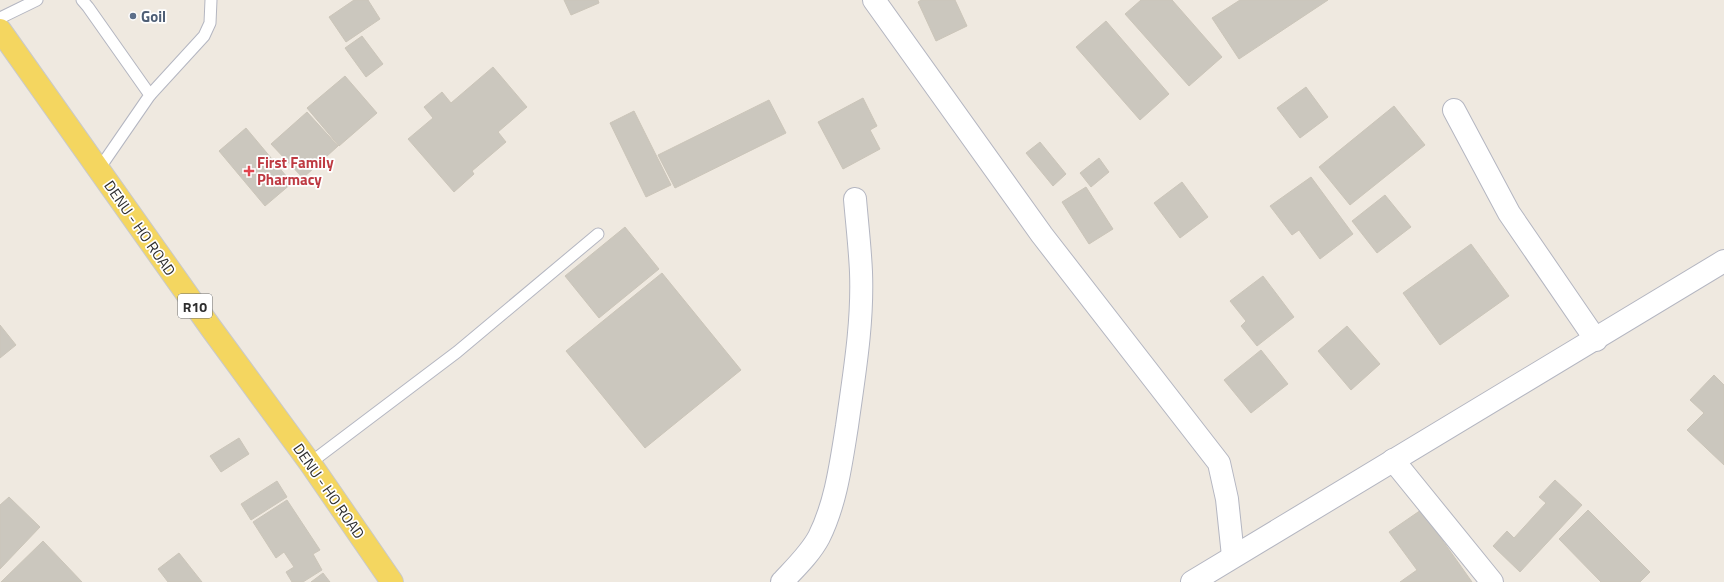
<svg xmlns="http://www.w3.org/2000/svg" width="1724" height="582" viewBox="0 0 1724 582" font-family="'Titillium Web',sans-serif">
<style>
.building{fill:#cbc7be;stroke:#cbc5b9}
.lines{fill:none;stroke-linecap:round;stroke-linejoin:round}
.lane-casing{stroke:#b4b6c1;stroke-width:13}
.street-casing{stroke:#b4b6c1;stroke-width:24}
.primary-casing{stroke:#c9c9c9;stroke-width:24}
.lane{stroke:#fff;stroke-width:11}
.street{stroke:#fff;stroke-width:22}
.primary{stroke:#f4d660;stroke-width:22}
.service-dot{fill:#5c6f8a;stroke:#fff;stroke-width:1.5}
.health-dot{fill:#e0444e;stroke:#fff;stroke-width:1.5}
.labels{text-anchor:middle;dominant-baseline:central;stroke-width:3.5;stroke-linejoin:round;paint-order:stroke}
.shield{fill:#fff;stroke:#6d6d6d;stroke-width:1}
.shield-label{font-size:14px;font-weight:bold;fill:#2e2e2e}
.service-label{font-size:15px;font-weight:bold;fill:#4e5e75;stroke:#fff;text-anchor:start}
.health-label{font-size:15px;font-weight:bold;fill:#be3a42;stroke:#fff;text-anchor:start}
.street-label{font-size:15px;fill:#2e2e2e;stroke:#fff}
</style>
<rect width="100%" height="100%" fill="#efe9e0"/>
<!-- building -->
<g class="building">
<polygon points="354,0 368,0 380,19 346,42 329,17"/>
<polygon points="564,0 598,0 599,3 571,15"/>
<polygon points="921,0 955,0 967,26 936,41 918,2"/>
<polygon points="1141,0 1172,0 1222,57 1189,86 1125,14"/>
<polygon points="1240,0 1328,0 1239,59 1212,18"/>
<polygon points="1106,21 1169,94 1140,120 1076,47"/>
<polygon points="362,36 383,64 366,77 345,48"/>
<polygon points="493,67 527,107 498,132 506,142 472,171 474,174 454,192 408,139 433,118 424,107 442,92 451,103"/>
<polygon points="345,76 377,113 339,146 307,108"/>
<polygon points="1306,87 1328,117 1300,138 1277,108"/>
<polygon points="863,98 877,126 870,130 880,149 843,169 818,122"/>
<polygon points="769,100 786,133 675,188 658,155"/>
<polygon points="1394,106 1425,145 1350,205 1319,167"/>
<polygon points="634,111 671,185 646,197 610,123"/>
<polygon points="307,112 338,146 303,178 271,144"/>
<polygon points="246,128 292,183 265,206 219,151"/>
<polygon points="1040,142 1066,174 1053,186 1026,153"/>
<polygon points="1099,158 1109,172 1091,187 1080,173"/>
<polygon points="1311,177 1353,234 1320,259 1299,230 1292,235 1270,206"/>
<polygon points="1182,182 1208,217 1180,238 1154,203"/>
<polygon points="1086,187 1113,229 1089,244 1062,202"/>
<polygon points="1385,195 1411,227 1377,253 1352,221"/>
<polygon points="625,227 659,269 599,318 565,276"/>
<polygon points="1471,244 1509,296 1440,345 1403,293"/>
<polygon points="662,273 741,370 645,448 566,351"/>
<polygon points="1263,276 1294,317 1257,346 1241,326 1246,321 1230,301"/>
<polygon points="0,325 16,345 0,358"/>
<polygon points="1347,326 1380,364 1351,390 1318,351"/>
<polygon points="1261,350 1288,384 1251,413 1224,380"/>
<polygon points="1714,375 1724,385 1724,465 1687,430 1704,413 1690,400"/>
<polygon points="239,438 249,454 221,472 210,456"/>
<polygon points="1555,480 1582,505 1520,572 1493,546 1507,531 1514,538 1546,503 1539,497"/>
<polygon points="277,481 287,497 251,520 241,504"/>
<polygon points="9,497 40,527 0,569 0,505"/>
<polygon points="287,500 320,550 313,554 322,570 303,582 292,582 286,572 294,567 284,552 276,558 253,522"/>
<polygon points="1421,510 1472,582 1400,582 1417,570 1389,532"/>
<polygon points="1588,510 1650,572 1640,582 1601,582 1559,539"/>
<polygon points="43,541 82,582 1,582"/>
<polygon points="179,553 202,582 168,582 158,569"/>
<polygon points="323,573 330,582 311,582"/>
</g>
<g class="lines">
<defs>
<g id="lane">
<polyline points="82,0 88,7 150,95 99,169"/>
<polyline points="0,18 37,0"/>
<polyline points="150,95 204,36 210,23 211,0"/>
<polyline points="310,463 457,352 598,234"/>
</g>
<g id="street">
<polyline points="874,0 1042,235 1219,463 1227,499 1233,556"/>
<polyline points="1454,110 1509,213 1596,340"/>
<polyline points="1393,460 1492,582"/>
<path d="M 782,582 C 795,568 810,554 819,537 C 836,503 841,463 847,426 C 854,375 863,324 861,272 C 860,248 857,223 855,199"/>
<polyline points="1192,582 1724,261"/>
</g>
<polyline id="primary" points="0,30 211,328 310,463 392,582"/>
</defs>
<!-- lane casing -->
<use href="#lane" class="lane-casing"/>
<!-- street casing -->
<use href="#street" class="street-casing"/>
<!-- primary casing -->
<use href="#primary" class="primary-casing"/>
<!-- lane -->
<use href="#lane" class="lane"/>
<!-- street -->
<use href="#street" class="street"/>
<!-- primary -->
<use href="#primary" class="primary"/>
</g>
<!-- markers -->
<circle class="service-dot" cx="133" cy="16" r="4"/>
<path class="health-dot" d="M247 165h4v4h4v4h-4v4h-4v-4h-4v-4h4z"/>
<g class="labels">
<!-- shield labels -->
<rect class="shield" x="178" y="294" width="34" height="24" rx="3"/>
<g class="shield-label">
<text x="195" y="306">R10</text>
</g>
<!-- service labels -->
<g class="service-label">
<text x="141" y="16">Goil</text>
</g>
<!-- health labels -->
<g class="health-label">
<text x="257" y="162">First Family<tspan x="257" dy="17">Pharmacy</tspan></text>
</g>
<!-- street labels -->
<g class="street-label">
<text transform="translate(140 228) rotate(55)">DENU - HO ROAD</text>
<text transform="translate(329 491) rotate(55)">DENU - HO ROAD</text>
</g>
</g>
</svg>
